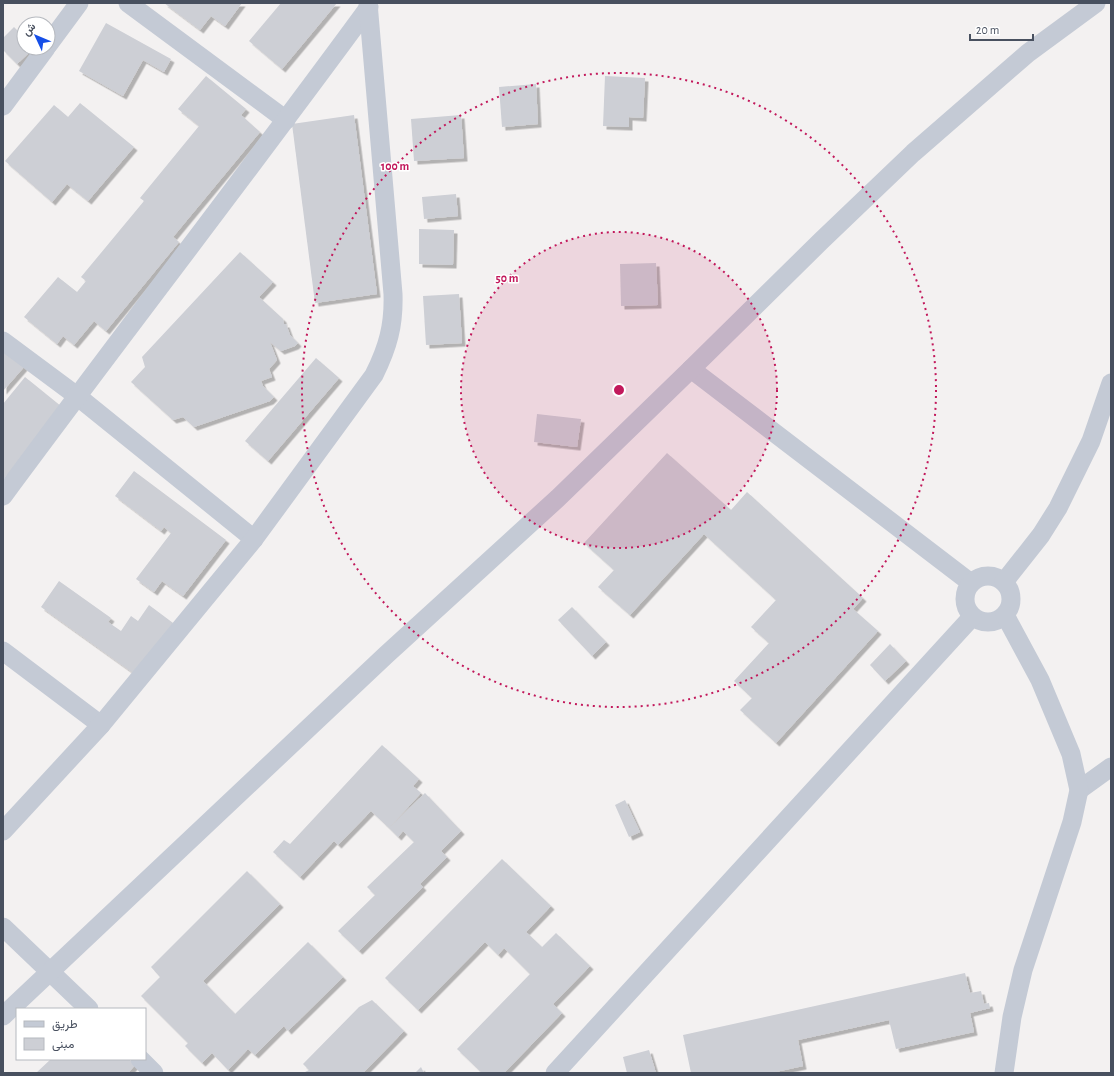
<svg xmlns="http://www.w3.org/2000/svg" width="1114" height="1076" viewBox="0 0 1114 1076" font-family="'Alegreya Sans',Vazirmatn,sans-serif">
<style>
.building{fill:#cdcfd5;filter:url(#shadow)}
.lines{fill:none;stroke-linecap:round;stroke-linejoin:round}
.street{stroke:#c4cad5;stroke-width:19}
.ring{fill:none;stroke:#c2185b;stroke-width:2;stroke-dasharray:2 4}
.centre{fill:#c2185b;stroke:#fff;stroke-width:2}
.ring-label{font-size:12px;text-anchor:middle;font-weight:bold;fill:#c2185b;stroke:#fff;stroke-width:3;stroke-linejoin:round;paint-order:stroke}
</style>
<defs>
<filter id="shadow"><feDropShadow dx="3.5" dy="3.5" stdDeviation="0" flood-color="#0004"/></filter>
</defs>
<rect width="100%" height="100%" fill="#f3f1f1"/>
<!-- building -->
<g class="building">
<polygon points="164,3 242,3 225,26 211,16 200,30"/>
<polygon points="281,3 337,3 282,69 249,41"/>
<polygon points="106,23 171,59 164,72 143,60 123,96 79,71"/>
<polygon points="14,27 24,37 24,48 34,48 17,64 3,50 3,38"/>
<polygon points="206,76 246,109 241,115 260,132 173,237 179,242 106,331 94,321 74,345 63,336 57,344 24,317 58,277 77,292 86,281 81,277 144,201 140,198 199,126 178,109"/>
<polygon points="605,76 645,78 643,118 629,117 629,127 603,126"/>
<polygon points="536,84 538,124 502,127 499,87"/>
<polygon points="80,103 134,147 88,201 67,184 52,202 5,161 54,105 68,117"/>
<polygon points="354,115 377,294 315,303 292,124"/>
<polygon points="461,115 464,158 414,161 411,119"/>
<polygon points="456,194 458,216 424,219 422,197"/>
<polygon points="419,229 454,230 453,265 419,264"/>
<polygon points="240,252 273,282 259,297 283,319 284,324 286,324 290,335 298,343 295,346 281,351 270,342 277,360 269,369 272,377 261,381 263,386 274,397 270,401 194,427 183,417 173,420 131,382 145,367 142,357"/>
<polygon points="656,263 658,305 621,306 620,264"/>
<polygon points="459,294 462,343 426,345 423,296"/>
<polygon points="3,348 24,367 3,391"/>
<polygon points="316,358 339,378 268,461 245,441"/>
<polygon points="25,377 62,407 3,480 3,404"/>
<polygon points="537,414 581,419 577,447 534,442"/>
<polygon points="667,453 731,510 747,492 863,598 853,609 878,631 776,743 740,710 752,698 734,681 769,643 751,627 776,600 704,534 630,615 598,587 614,570 584,543"/>
<polygon points="134,471 226,540 183,596 162,581 154,592 136,579 171,533 164,527 161,531 115,496"/>
<polygon points="59,581 111,618 108,622 121,631 131,616 138,621 149,605 173,623 136,675 41,607"/>
<polygon points="572,607 606,642 592,656 558,620"/>
<polygon points="890,644 906,661 885,681 870,665"/>
<polygon points="382,745 419,779 413,786 421,793 389,828 371,811 338,845 334,841 300,877 273,852 284,840 290,844"/>
<polygon points="425,793 461,831 441,851 447,857 420,884 423,887 359,951 338,931 375,895 367,887 414,842 403,831 398,837 389,828"/>
<polygon points="625,800 640,832 629,837 615,805"/>
<polygon points="502,859 551,906 526,932 542,947 556,933 590,966 553,1004 562,1013 504,1073 482,1073 457,1049 530,974 504,948 498,955 485,942 418,1010 385,978"/>
<polygon points="247,871 280,904 203,981 235,1014 308,942 343,977 288,1031 284,1026 255,1055 248,1049 228,1070 212,1053 202,1063 185,1046 188,1043 141,996 160,977 151,967"/>
<polygon points="965,973 970,993 981,991 984,1004 989,1003 990,1008 970,1013 974,1032 896,1049 889,1020 798,1040 803,1066 771,1073 691,1073 683,1035"/>
<polygon points="372,1000 404,1031 363,1073 303,1073 309,1070 303,1064 359,1007"/>
<polygon points="649,1050 656,1073 627,1073 623,1057"/>
<polygon points="51,1059 129,1059 135,1065 129,1072 130,1073 36,1073"/>
<polygon points="421,1067 424,1073 415,1073"/>
</g>
<g class="lines">
<!-- street -->
<g class="street">
<polyline points="128,3 286,120"/>
<polyline points="48,45 79,3"/>
<polyline points="3,106 46,48"/>
<polyline points="3,341 77,396 254,539"/>
<polyline points="691,369 971,583"/>
<path d="M 3,496 C 124,332 249,171 369,7"/>
<circle cx="988" cy="599" r="23"/>
<polyline points="1004,582 1041,535 1058,508 1091,441 1111,383"/>
<polyline points="3,651 101,725"/>
<polyline points="1079,790 1111,767"/>
<path d="M 3,831 L 101,725 L 254,539 L 374,375 C 388,347 394,325 393,294 L 368,3"/>
<polyline points="3,927 89,1009"/>
<polyline points="3,1016 386,655 558,498 691,369 821,241 913,153 1028,53 1096,3"/>
<polyline points="140,1059 154,1073"/>
<polyline points="555,1073 972,617"/>
<polyline points="1004,1073 1012,1017 1023,970 1072,822 1079,790 1071,754 1040,680 1005,615"/>
</g>
</g>
<!-- distance rings -->
<circle cx="619" cy="390" r="158" fill="#c2185b" fill-opacity=".12"/>
<g class="ring">
<circle cx="619" cy="390" r="158"/>
<circle cx="619" cy="390" r="317"/>
</g>
<circle cx="619" cy="390" r="6" class="centre"/>
<g class="ring-label">
<text x="395" y="170">100 m</text>
<text x="507" y="282">50 m</text>
</g>
<!-- border -->
<rect width="1114" height="1076" fill="none" stroke="#48505f" stroke-width="8"/>
<!-- legend -->
<rect x="16" y="1008" width="130" height="52" fill="#ffffff" stroke="#b6b9bf"/>
<rect x="24" y="1021" width="20" height="6" fill="#c4cad5" stroke="#b6b9bf"/>
<text x="52" y="1028" font-size="12" fill="#48505f">طريق</text>
<rect x="24" y="1038" width="20" height="12" fill="#cdcfd5" stroke="#b6b9bf"/>
<text x="52" y="1048" font-size="12" fill="#48505f">مبنى</text>
<!-- north arrow -->
<g transform="translate(36 36) rotate(314)"><circle r="19" fill="#ffffff" stroke="#b6b9bf"/>
<path d="M0-3L7 15L0 10L-7 15Z" fill="#164fe8"/>
<text y="-6" font-size="11" font-weight="bold" text-anchor="middle" fill="#48505f">ش</text>
</g>
<!-- scale -->
<path d="M970 34v6h63v-6" fill="none" stroke="#48505f" stroke-width="2"/>
<text x="976" y="34" font-size="12" fill="#48505f" stroke="#ffffff" stroke-width="3" paint-order="stroke">20 m</text>
</svg>
